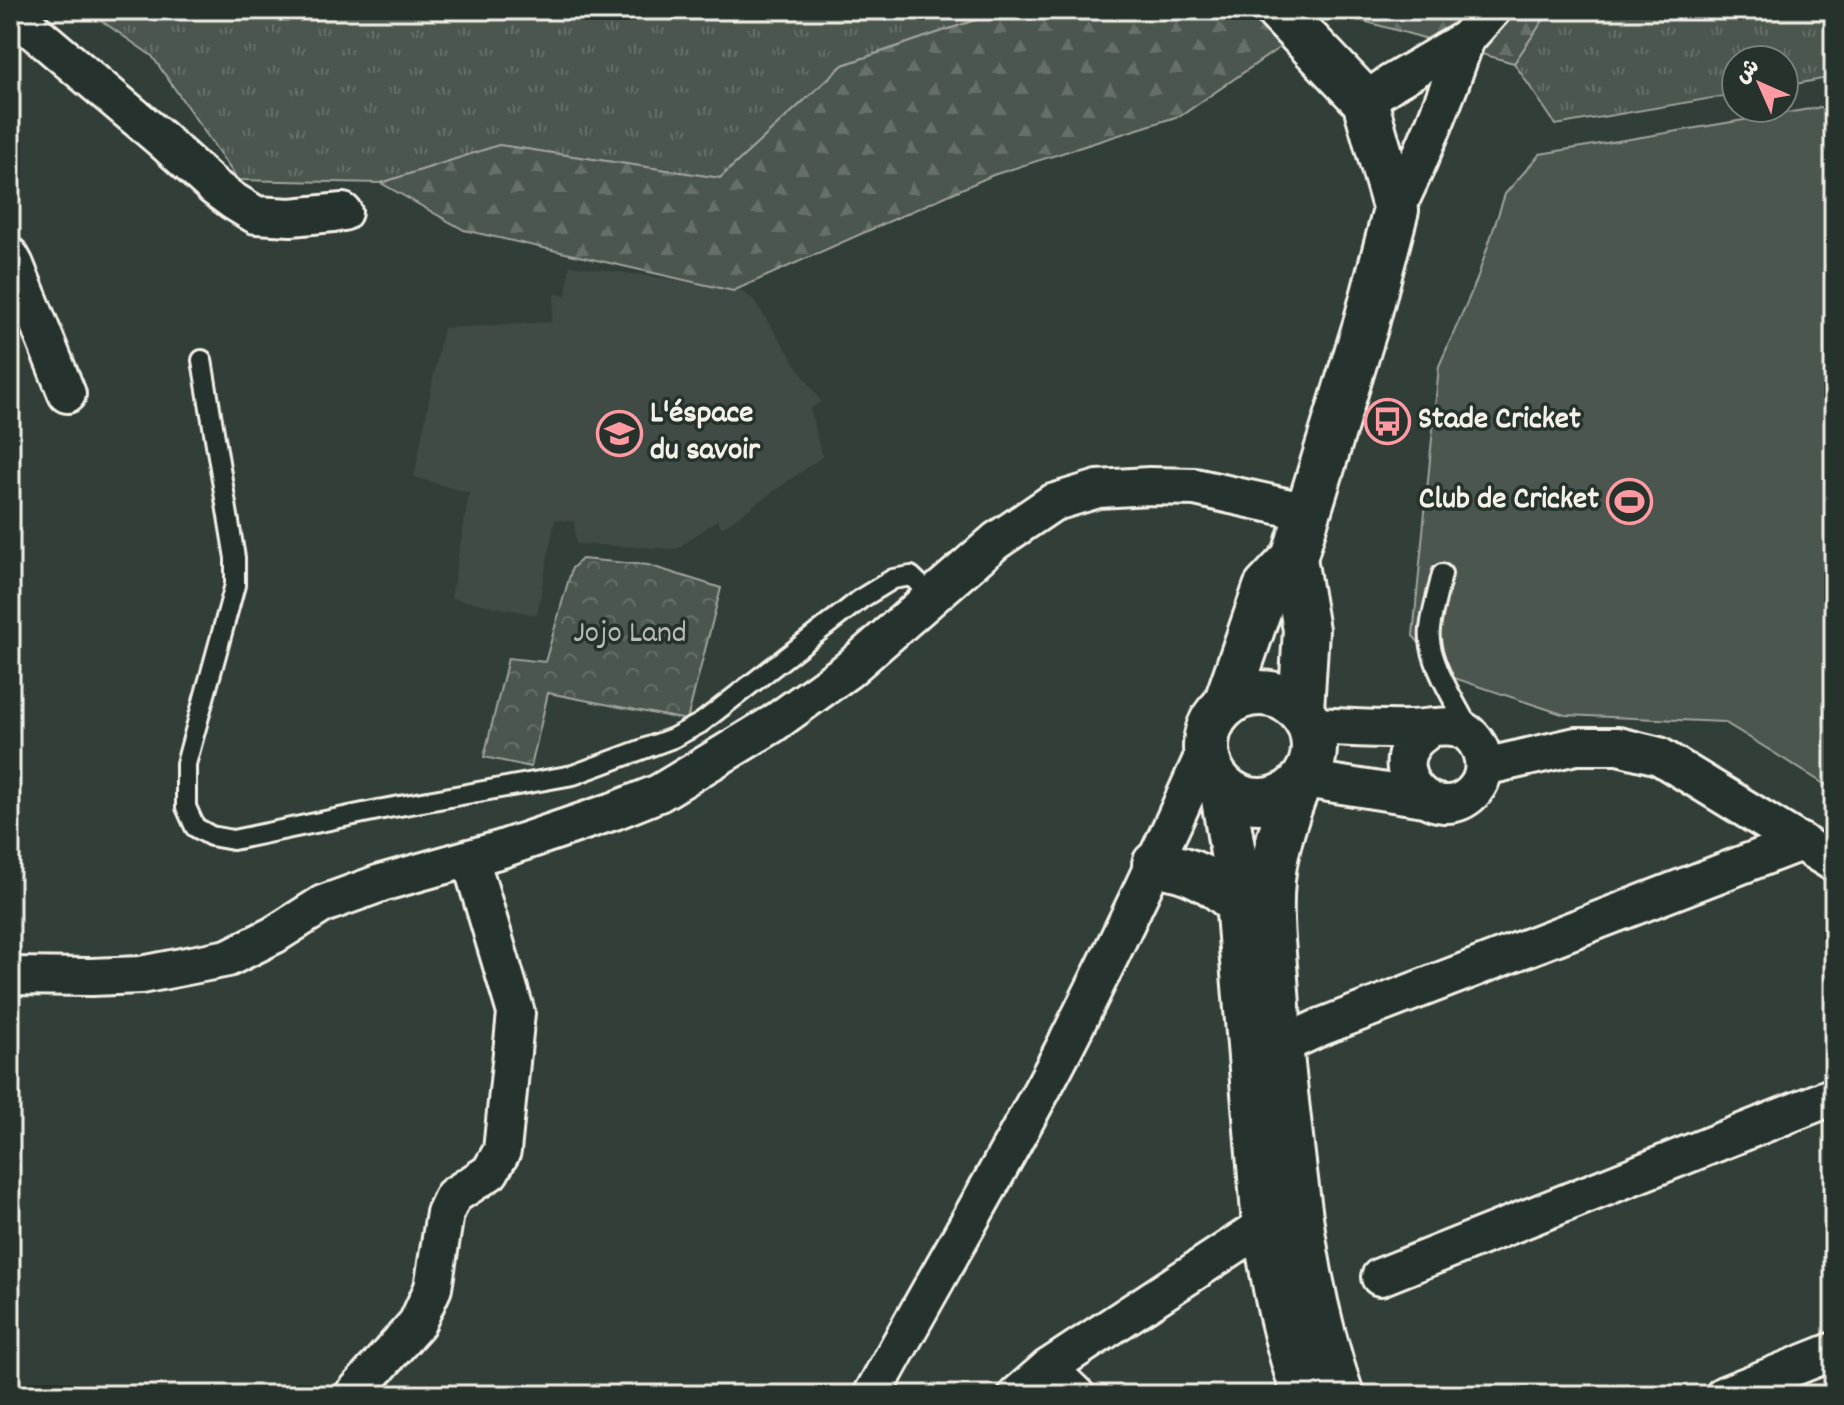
<svg xmlns="http://www.w3.org/2000/svg" width="1844" height="1405" viewBox="0 0 1844 1405" font-family="Dekko,'Playpen Sans Arabic',sans-serif">
<style>
.built{fill:#404b44}
.grass{fill:url(#grass-tufts);stroke:#a0a49c;stroke-width:2}
.forest{fill:url(#forest-firs);stroke:#a0a49c;stroke-width:2}
.park{fill:url(#park-crowns);stroke:#a0a49c;stroke-width:2}
.pitch{fill:#4c564f;stroke:#a0a49c;stroke-width:2}
.lines{fill:none;stroke-linecap:round;stroke-linejoin:round}
.lane-casing{stroke:#f4f1e8;stroke-width:24}
.street-casing{stroke:#f4f1e8;stroke-width:42}
.secondary-casing{stroke:#f4f1e8;stroke-width:50}
.lane{stroke:#26332d;stroke-width:18}
.street{stroke:#26332d;stroke-width:36}
.secondary{stroke:#26332d;stroke-width:44}
.labels{text-anchor:middle;dominant-baseline:central;stroke-width:7;stroke-linejoin:round;paint-order:stroke}
.poi-label{font-size:32px;font-weight:bold;fill:#f4f1e8;stroke:#26332d;text-anchor:start}
.park-label{font-size:32px;fill:#b9bbb2;stroke:#26332d}
</style>
<defs>
<pattern id="grass-tufts" width="24" height="20" patternUnits="userSpaceOnUse" patternTransform="scale(2)"><rect width="24" height="20" fill="#4c564f"/><path d="M3 7l-1-3M5 7V3M7 7l1-3M15 17l-1-3M17 17v-4M19 17l1-3" fill="none" stroke="#666f68"/></pattern>
<pattern id="forest-firs" width="22" height="20" patternUnits="userSpaceOnUse" patternTransform="scale(2)"><rect width="22" height="20" fill="#4c564f"/><path d="M5 1l3.5 6h-7zM16 11l3.5 6h-7z" fill="#666f68"/></pattern>
<pattern id="park-crowns" width="20" height="18" patternUnits="userSpaceOnUse" patternTransform="scale(2)"><rect width="20" height="18" fill="#4c564f"/><path d="M2 6a3 3 0 1 1 6 0M12 15a3 3 0 1 1 6 0" fill="none" stroke="#666f68"/></pattern>
</defs>
<rect width="100%" height="100%" fill="#323e38"/>
<filter id="ink" filterUnits="userSpaceOnUse"><feTurbulence type="fractalNoise" baseFrequency=".0125" numOctaves="2"/><feDisplacementMap in="SourceGraphic" scale="16" xChannelSelector="R" yChannelSelector="G"/><feConvolveMatrix kernelMatrix="1 2 1 2 8 2 1 2 1" color-interpolation-filters="sRGB"/></filter>
<g filter="url(#ink)">
<!-- built -->
<polygon class="built" points="570,265 739,289 753,299 821,402 810,409 822,457 722,528 717,520 677,549 576,544 574,522 555,519 537,615 451,598 469,493 414,477 443,328 551,322 555,294 566,295"/>
<!-- grass -->
<g class="grass">
<polygon points="86,10 1005,10 843,65 720,178 499,145 381,183 238,180 152,56"/>
<polygon points="1550,10 1834,10 1834,77 1784,86 1784,60 1736,60 1736,94 1556,125 1514,63"/>
</g>
<!-- forest -->
<polygon class="forest" points="1005,10 1550,10 1514,63 1331,12 1182,115 993,175 733,291 464,230 381,183 499,145 720,178 843,65"/>
<!-- park -->
<polygon class="park" points="582,559 648,565 721,588 687,720 548,693 531,767 484,757 508,658 545,662 572,568"/>
<!-- pitch -->
<polygon class="pitch" points="1834,105 1834,790 1724,722 1565,715 1448,676 1413,636 1439,366 1476,282 1505,194 1540,154"/>
<g class="lines">
<defs>
<g id="lane">
<polyline points="202,360 235,558 235,585 186,764 186,807 195,827 211,836 233,840 383,809 573,775 673,738 701,723 862,598 893,579 911,576 933,597"/>
<path d="M 1442,574 C 1438,592 1432,611 1430,629 C 1426,659 1457,705 1471,732"/>
</g>
<g id="street">
<polyline points="10,11 160,138 214,187 233,201 256,215 291,217 343,212"/>
<polyline points="1365,101 1393,82 1466,39 1492,10"/>
<path d="M 1396,210 C 1423,154 1446,98 1466,39"/>
<polyline points="10,256 15,265 67,394"/>
<path d="M 1311,726 C 1344,727 1376,730 1409,729 C 1424,729 1445,724 1458,728 C 1472,733 1481,746 1483,760 C 1485,772 1481,784 1472,793 C 1437,827 1384,775 1415,741 C 1419,736 1425,733 1429,729"/>
<polyline points="1484,767 1576,746 1618,746 1659,756 1834,863"/>
<polyline points="1304,779 1424,798"/>
<polyline points="10,976 91,977 141,975 228,958 274,935 323,904 381,883 502,849 614,811 659,793 773,724 848,670 996,541 1052,503 1098,489 1149,486 1195,487 1308,512"/>
<polyline points="1280,1046 1321,1027 1801,842"/>
<polyline points="1380,1277 1834,1096"/>
<polyline points="1048,1368 1076,1395"/>
<polyline points="353,1395 417,1323 433,1288 445,1213 453,1196 490,1172 502,1151 516,1013 470,858"/>
<path d="M 872,1395 C 934,1281 1001,1169 1061,1054 C 1112,955 1160,854 1205,752"/>
<polyline points="1017,1395 1048,1368 1265,1225 1286,1213"/>
<polyline points="1724,1395 1834,1351"/>
</g>
<g id="secondary">
<polyline points="1294,558 1306,630 1301,709"/>
<circle cx="1260" cy="747" r="54"/>
<polyline points="1226,704 1266,588 1294,558 1366,324 1396,210 1365,101 1278,10"/>
<path d="M 1222,787 L 1235,865 L 1265,1225 C 1274,1283 1285,1340 1305,1395"/>
<path d="M 1297,787 C 1285,817 1275,847 1272,880 C 1268,922 1275,966 1277,1007 C 1280,1054 1286,1100 1291,1146 C 1301,1234 1312,1311 1341,1395"/>
<path d="M 1155,864 C 1189,868 1213,880 1238,904"/>
</g>
</defs>
<!-- lane casing -->
<use href="#lane" class="lane-casing"/>
<!-- street casing -->
<use href="#street" class="street-casing"/>
<!-- secondary casing -->
<use href="#secondary" class="secondary-casing"/>
<!-- lane -->
<use href="#lane" class="lane"/>
<!-- street -->
<use href="#street" class="street"/>
<!-- secondary -->
<use href="#secondary" class="secondary"/>
</g>
</g>
<!-- icons -->
<defs>
<symbol id="bus-ring" viewBox="-11 -11 22 22"><circle r="9.5" fill="#26332d" stroke="#ff9aa2" stroke-width="1.5"/><path d="M-5-6H5V4H4V6H2V4H-2V6H-4V4H-5ZM-3.5-4V0h7V-4ZM-3.5 1.2v1.5H-2V1.2ZM2 1.2v1.5H3.5V1.2Z" fill="#ff9aa2"/></symbol>
<symbol id="school-ring" viewBox="-11 -11 22 22"><circle r="9.5" fill="#26332d" stroke="#ff9aa2" stroke-width="1.5"/><path d="M0-5L7-2L0 1L-7-2ZM-4 1L0 2.5L4 1V4Q0 6-4 4Z" fill="#ff9aa2"/></symbol>
<symbol id="stadium-ring" viewBox="-11 -11 22 22"><circle r="9.5" fill="#26332d" stroke="#ff9aa2" stroke-width="1.5"/><path d="M0-5a6.5 5 0 1 0 0 10a6.5 5 0 1 0 0-10ZM-3.5-1.8h7v3.6h-7Z" fill="#ff9aa2"/></symbol>
</defs>
<g fill-rule="evenodd">
<use href="#bus-ring" x="1362" y="396" width="51" height="51"/>
<use href="#school-ring" x="594" y="408" width="51" height="51"/>
<use href="#stadium-ring" x="1604" y="476" width="51" height="51"/>
</g>
<g class="labels">
<!-- poi labels -->
<g class="poi-label">
<text x="650" y="415">L'éspace<tspan x="650" dy="37">du savoir</tspan></text>
<text x="1418" y="421">Stade Cricket</text>
<text x="1599" y="501" text-anchor="end">Club de Cricket</text>
</g>
<!-- park labels -->
<g class="park-label">
<text x="630" y="635">Jojo Land</text>
</g>
</g>
<!-- margin -->
<rect width="1844" height="1405" fill="none" stroke="#26332d" stroke-width="40"/>
<rect x="20" y="20" width="1804" height="1365" fill="none" stroke="#f4f1e8" stroke-width="3" filter="url(#ink)"/>
<!-- north arrow -->
<g transform="translate(1760 84) rotate(315)"><circle r="38" fill="#26332d" stroke="#787f78" stroke-width="2"/>
<path d="M0-6L14 30L0 20L-14 30Z" fill="#ff9aa2"/>
<text y="-12" font-size="22" font-weight="bold" text-anchor="middle" fill="#f4f1e8">ش</text>
</g>
</svg>
